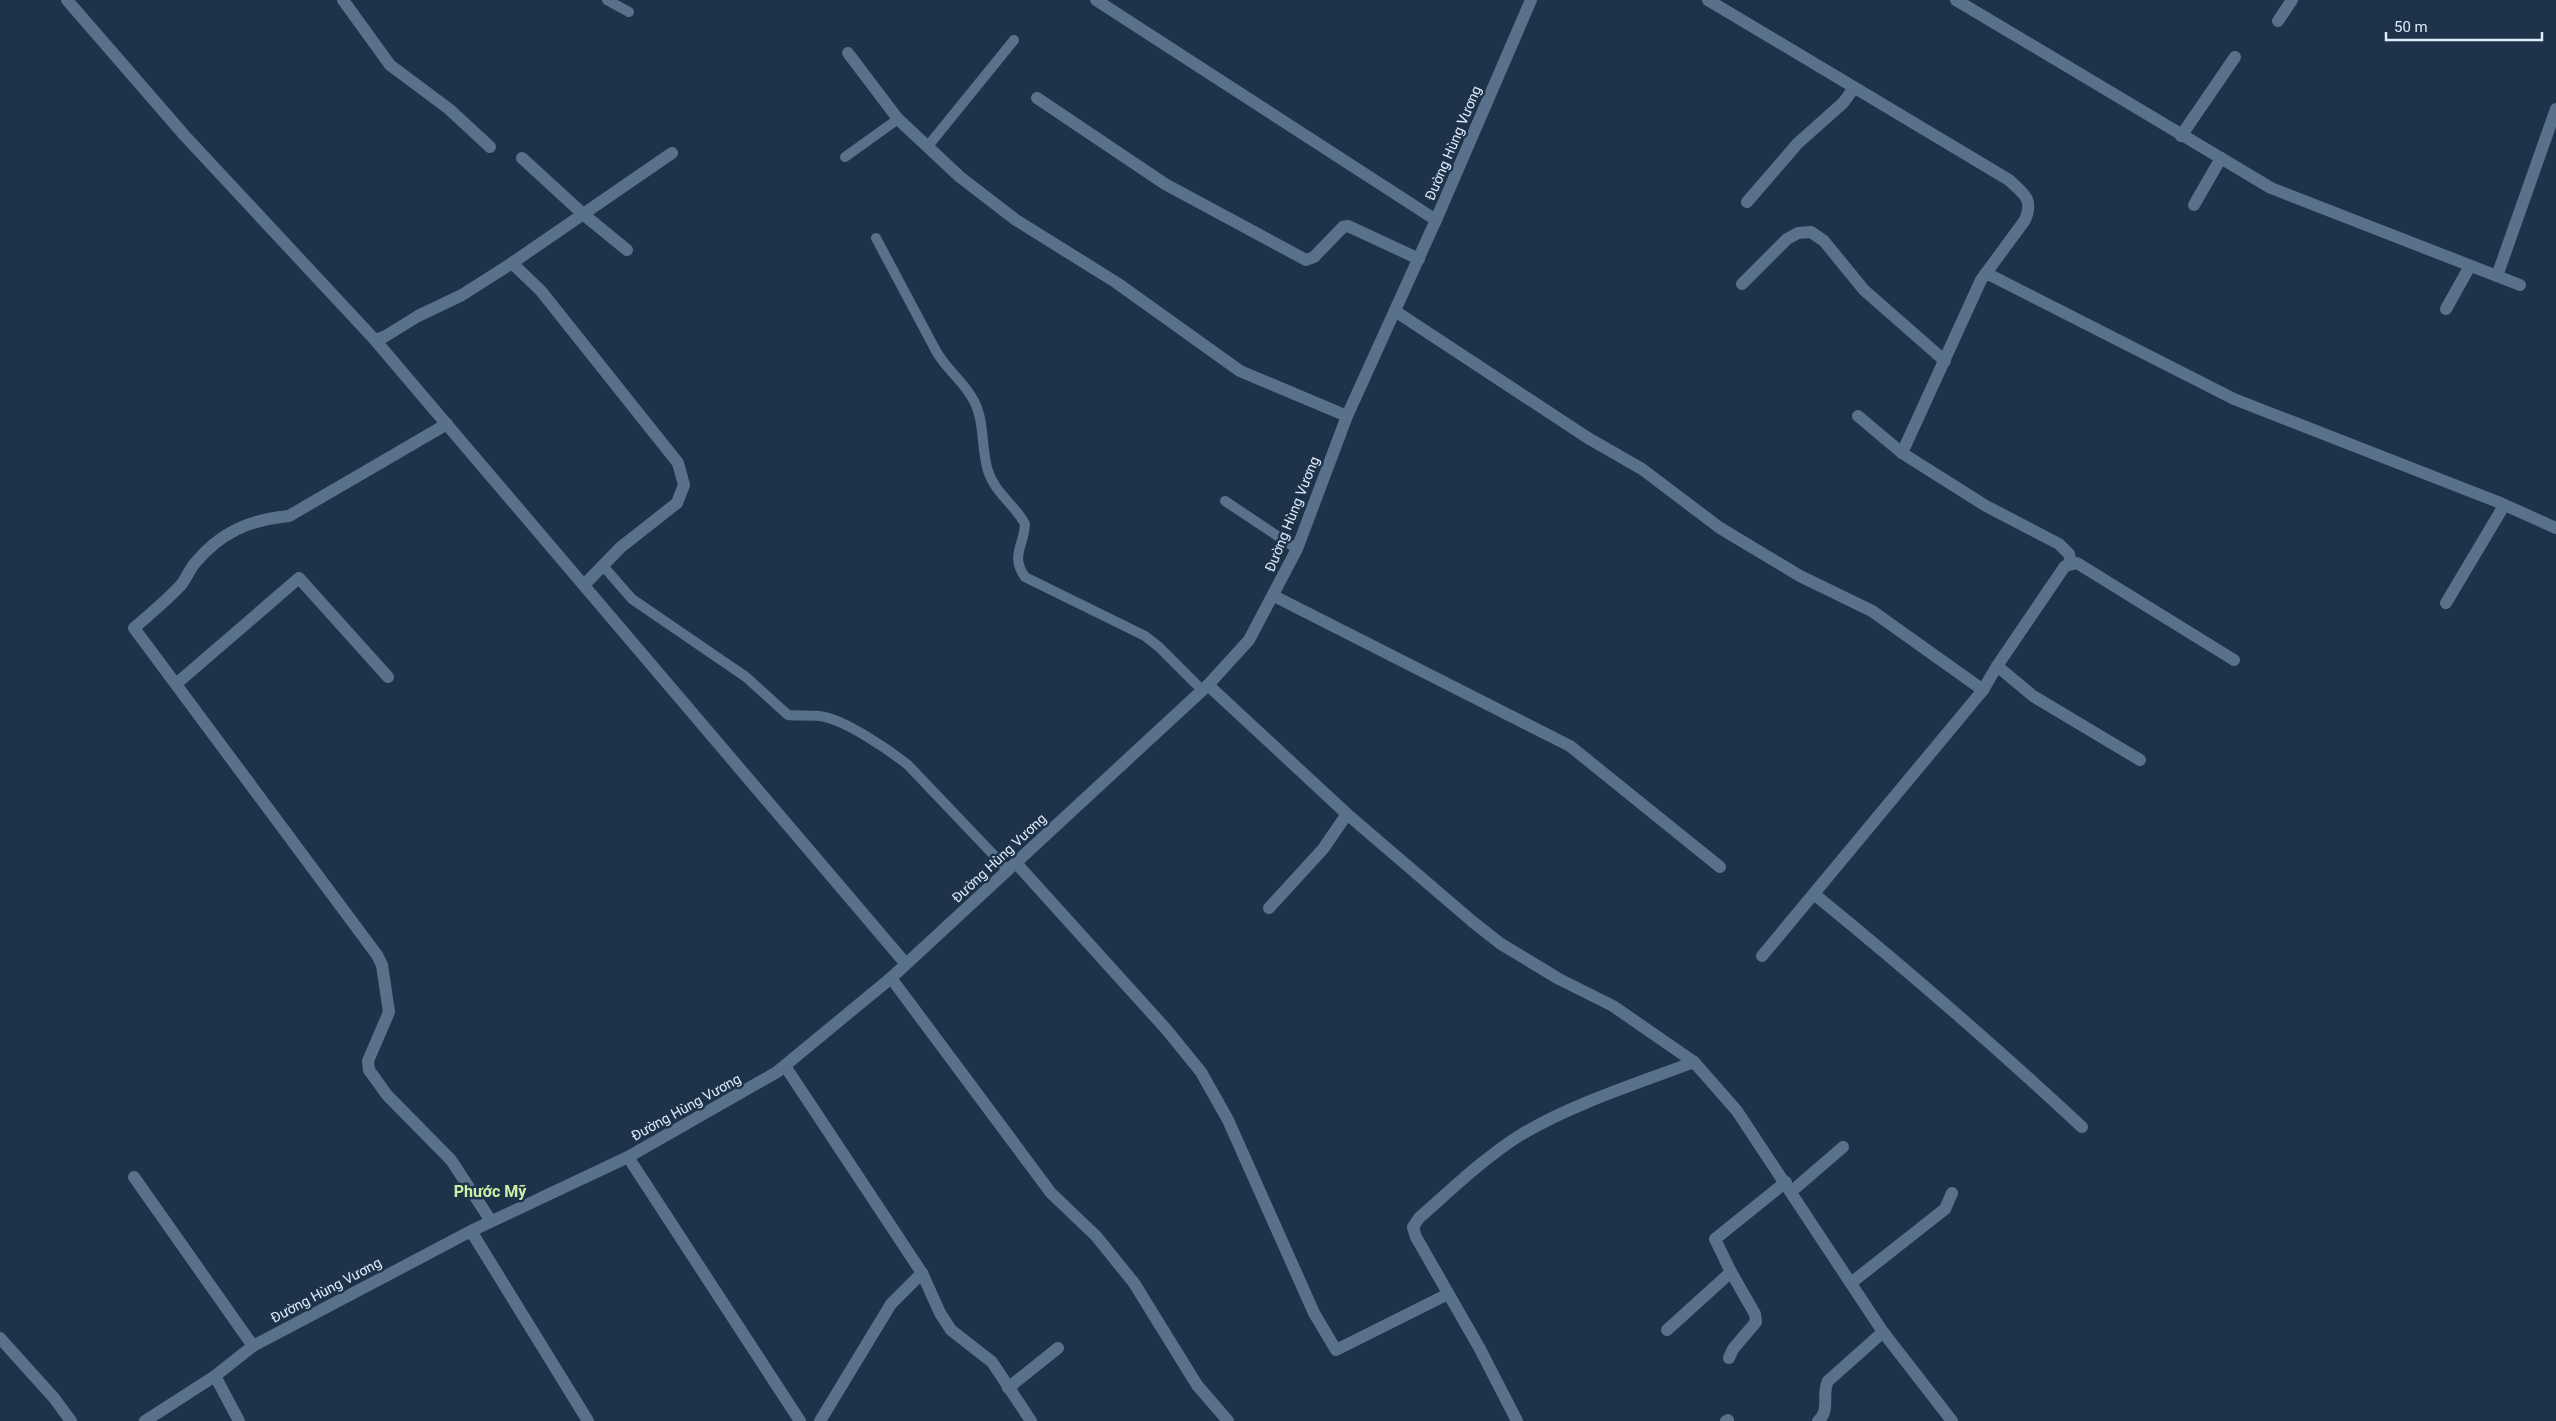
<svg xmlns="http://www.w3.org/2000/svg" width="2556" height="1421" viewBox="0 0 2556 1421" font-family="Roboto,sans-serif">
<style>
.lines{fill:none;stroke-linecap:round;stroke-linejoin:round}
.service{stroke:#5a718b;stroke-width:10}
.minor{stroke:#5a718b;stroke-width:12}
.tertiary{stroke:#5a718b;stroke-width:12}
.labels{text-anchor:middle;dominant-baseline:central;stroke-width:5;stroke-linejoin:round;paint-order:stroke}
.street-label{font-size:14px;fill:#deebfa;stroke:#1e3349}
.quarter-label{font-size:16px;font-weight:bold;fill:#cdefa8;stroke:#1e3349}
</style>
<rect width="100%" height="100%" fill="#1e3349"/>
<g class="lines">
<!-- service -->
<g class="service">
<polyline points="607,0 629,12"/>
<polyline points="928,146 1014,40"/>
<polyline points="845,157 898,119"/>
<path d="M 876,238 C 896,275 915,312 935,349 C 945,369 964,381 974,401 C 985,422 981,449 988,471 C 995,493 1015,505 1025,524 C 1024,546 1010,556 1025,577 L 1145,636 L 1159,647 L 1202,690"/>
<polyline points="1225,501 1297,549"/>
<path d="M 604,567 L 632,599 L 746,677 L 788,715 C 798,716 809,715 819,716 C 843,718 889,750 908,765 L 1008,870"/>
</g>
<!-- minor -->
<g class="minor">
<polyline points="67,0 185,136 375,340 906,964"/>
<polyline points="343,0 390,65 449,109 490,147"/>
<polyline points="1096,0 1436,220"/>
<path d="M 1708,0 L 2009,180 C 2024,194 2034,199 2025,220 L 1981,280 L 1902,453"/>
<polyline points="1956,0 2271,188 2520,285"/>
<polyline points="2278,21 2292,0"/>
<polyline points="848,53 898,119 960,177 1016,220 1117,283 1240,371 1347,416"/>
<polyline points="1037,98 1165,184 1306,260 1314,257 1343,227 1348,226 1419,259"/>
<polyline points="2181,136 2235,57"/>
<polyline points="522,158 583,214 627,250"/>
<polyline points="1747,202 1798,143 1843,103 1854,88"/>
<polyline points="2194,205 2221,158"/>
<polyline points="512,263 672,153"/>
<polyline points="1986,273 2234,399 2498,502 2556,528"/>
<polyline points="2497,276 2556,109"/>
<polyline points="1742,284 1787,239 1798,233 1811,232 1824,241 1864,290 1945,361"/>
<polyline points="2446,309 2470,266"/>
<polyline points="1395,311 1588,438 1642,469 1720,528 1800,576 1872,611 1983,690 1997,666 2033,696 2140,760"/>
<polyline points="375,340 384,337 418,316 462,295 512,263 541,291 678,463 684,485 677,503 621,547 584,585"/>
<polyline points="1858,416 1902,453 1986,506 2059,544 2069,554 2071,563"/>
<path d="M 447,424 L 289,516 C 249,520 221,532 195,563 C 189,570 186,580 180,586 C 166,601 150,614 134,628 L 377,955 L 382,965 L 389,1012 L 368,1061 L 369,1070 L 387,1095 L 451,1160 L 491,1221"/>
<polyline points="1274,596 1570,746 1720,867"/>
<polyline points="2446,603 2502,509 2501,505"/>
<polyline points="1997,666 2065,566 2077,563 2234,660"/>
<polyline points="176,684 299,578 388,677"/>
<polyline points="1208,685 1347,814 1473,922 1501,944 1559,979 1613,1006 1694,1062 1737,1111 1883,1332 1952,1421"/>
<polyline points="1016,863 1166,1029 1201,1072 1228,1120 1314,1313 1336,1350 1448,1294"/>
<path d="M 1814,894 C 1906,969 1995,1046 2082,1127"/>
<polyline points="1269,908 1323,849 1347,814"/>
<polyline points="1762,956 1983,690"/>
<polyline points="891,978 1051,1193 1096,1236 1134,1283 1197,1385 1228,1421"/>
<polyline points="785,1066 922,1273 940,1313 951,1330 992,1362 1031,1421"/>
<polyline points="628,1157 800,1421"/>
<polyline points="134,1177 253,1346"/>
<polyline points="1792,1191 1843,1147"/>
<polyline points="471,1231 588,1421"/>
<polyline points="1851,1283 1945,1209 1952,1193"/>
<polyline points="1667,1330 1731,1272 1715,1239 1786,1182"/>
<polyline points="0,1338 54,1398 71,1421"/>
<polyline points="1729,1358 1733,1349 1756,1322 1755,1314 1731,1272"/>
<polyline points="215,1376 239,1421"/>
<polyline points="1008,1388 1058,1348"/>
<polyline points="820,1421 891,1304 922,1273"/>
<path d="M 1517,1421 L 1480,1349 L 1416,1237 L 1413,1227 L 1419,1218 C 1452,1189 1485,1157 1522,1134 C 1575,1103 1636,1084 1694,1062"/>
<polyline points="1726,1421 1728,1420"/>
<path d="M 1818,1421 C 1831,1411 1821,1394 1828,1381 L 1883,1332"/>
</g>
<!-- tertiary -->
<polyline class="tertiary" points="145,1421 215,1376 253,1346 471,1231 628,1157 777,1072 891,978 1208,685 1249,640 1297,549 1347,416 1436,220 1531,0"/>
</g>
<g class="labels">
<!-- street labels -->
<g class="street-label">
<text transform="translate(1453 143) rotate(-67)">Đường Hùng Vương</text>
<text transform="translate(1292 514) rotate(-68)">Đường Hùng Vương</text>
<text transform="translate(999 858) rotate(-43)">Đường Hùng Vương</text>
<text transform="translate(686 1107) rotate(-29)">Đường Hùng Vương</text>
<text transform="translate(326 1290) rotate(-28)">Đường Hùng Vương</text>
</g>
<!-- quarter labels -->
<g class="quarter-label">
<text x="490" y="1191">Phước Mỹ</text>
</g>
</g>
<!-- scale -->
<path d="M2386 32v8h156v-8" fill="none" stroke="#deebfa" stroke-width="2.5"/>
<text x="2394" y="32" font-size="15" fill="#deebfa" stroke="#1e3349" stroke-width="4" paint-order="stroke">50 m</text>
</svg>
